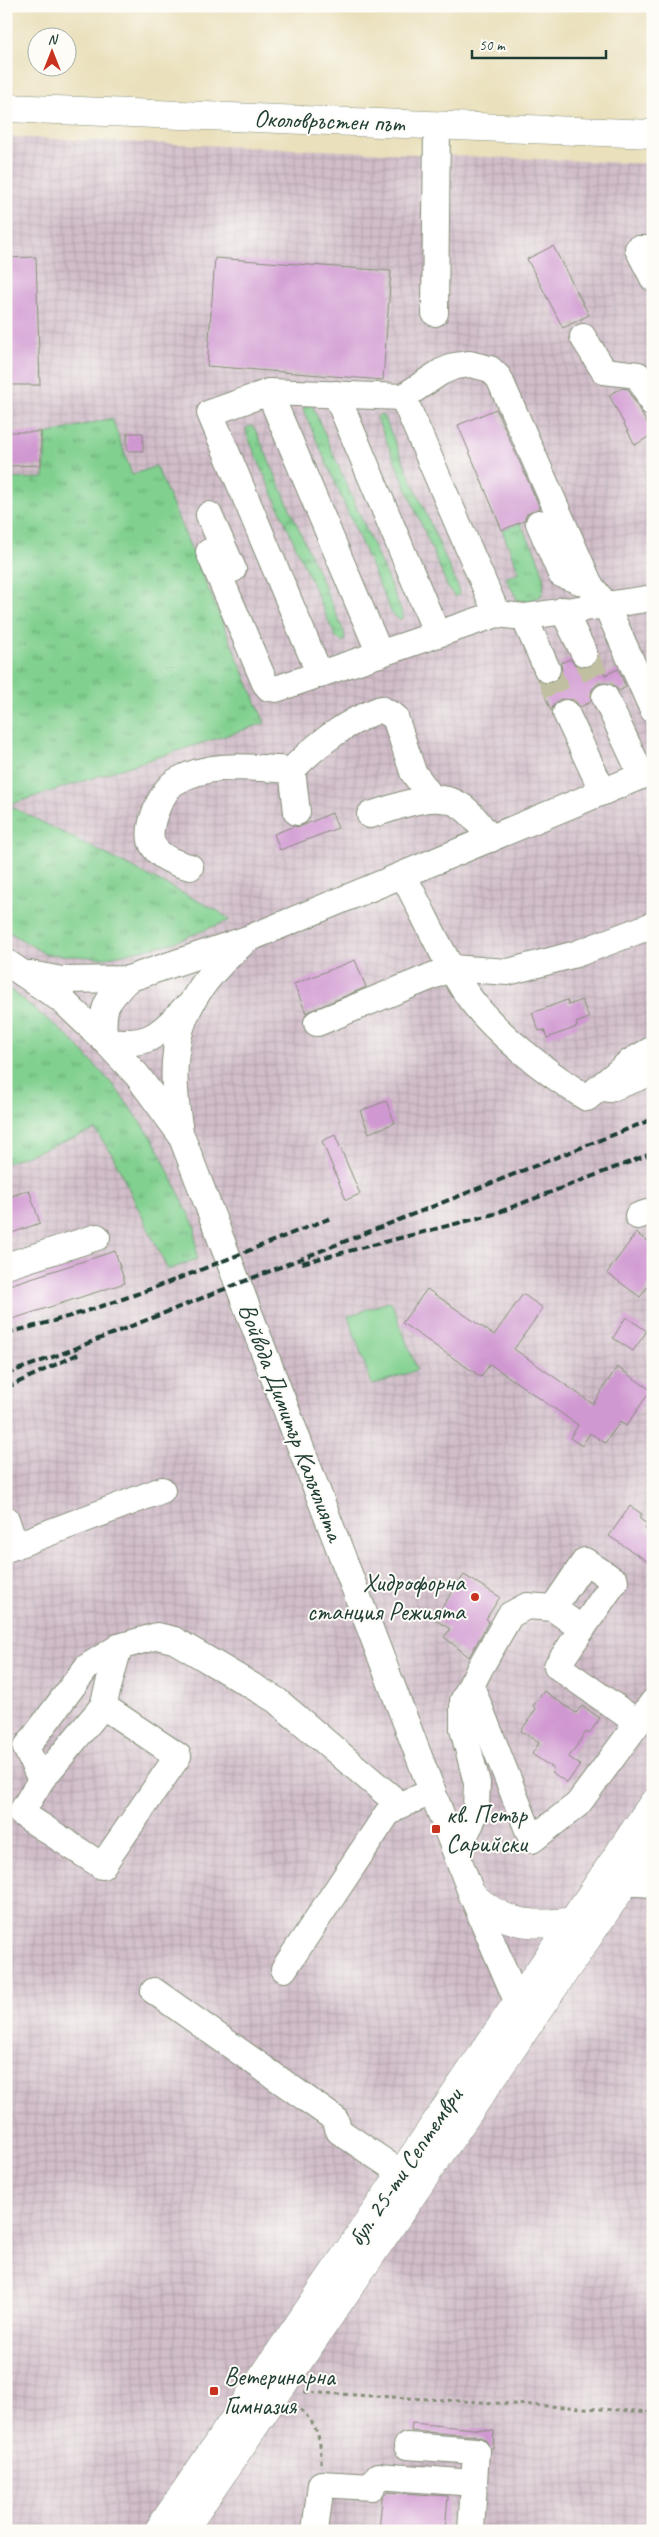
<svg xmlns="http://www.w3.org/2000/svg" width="659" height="2537" viewBox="0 0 659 2537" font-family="Caveat,sans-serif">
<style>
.industrial{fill:url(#industrial-grid)}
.grass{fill:url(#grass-tufts);stroke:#508662}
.green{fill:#81d08f;stroke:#508662}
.building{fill:#d098d1}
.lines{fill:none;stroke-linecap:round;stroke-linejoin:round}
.minor-tunnel{stroke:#c1bfa1;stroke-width:26;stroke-dasharray:26 13;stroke-linecap:butt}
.minor-casing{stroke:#848e78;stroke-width:28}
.major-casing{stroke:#848e78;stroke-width:29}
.path{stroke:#848e78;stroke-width:3;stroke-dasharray:4 4;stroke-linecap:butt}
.minor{stroke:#fff;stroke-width:26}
.major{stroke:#fff;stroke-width:28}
.rail{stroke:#1f3d34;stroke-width:4;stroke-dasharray:8 4;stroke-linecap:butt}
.poi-dot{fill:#c8321e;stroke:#fdfcf7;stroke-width:2}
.labels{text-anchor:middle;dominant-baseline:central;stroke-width:4;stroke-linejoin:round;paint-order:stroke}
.street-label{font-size:25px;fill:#1f3d34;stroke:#fdfcf7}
.poi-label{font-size:25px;fill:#1f3d34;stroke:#fdfcf7;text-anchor:start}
</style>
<defs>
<pattern id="industrial-grid" width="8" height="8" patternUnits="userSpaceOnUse" patternTransform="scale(1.25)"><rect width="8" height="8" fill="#d1bdc9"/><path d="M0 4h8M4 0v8" fill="none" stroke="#b3a3ad"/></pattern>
<pattern id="grass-tufts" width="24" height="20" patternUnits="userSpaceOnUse" patternTransform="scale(1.25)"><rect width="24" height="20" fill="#81d08f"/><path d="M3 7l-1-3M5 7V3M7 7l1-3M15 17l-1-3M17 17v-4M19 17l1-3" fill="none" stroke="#69aa76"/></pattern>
</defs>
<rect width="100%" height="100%" fill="#fdfcf7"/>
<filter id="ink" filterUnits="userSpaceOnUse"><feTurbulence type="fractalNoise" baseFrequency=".02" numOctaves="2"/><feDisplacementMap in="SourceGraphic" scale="10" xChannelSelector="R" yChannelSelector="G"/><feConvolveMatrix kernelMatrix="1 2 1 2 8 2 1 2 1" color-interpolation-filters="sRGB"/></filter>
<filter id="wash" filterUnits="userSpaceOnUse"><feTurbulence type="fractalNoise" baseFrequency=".0096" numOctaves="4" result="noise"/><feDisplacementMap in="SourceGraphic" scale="20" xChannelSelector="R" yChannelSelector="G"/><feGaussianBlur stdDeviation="1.12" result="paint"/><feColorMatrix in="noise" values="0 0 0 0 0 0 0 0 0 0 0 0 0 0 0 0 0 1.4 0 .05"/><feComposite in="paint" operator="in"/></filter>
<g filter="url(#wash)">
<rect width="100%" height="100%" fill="#eae0bc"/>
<!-- industrial -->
<polygon class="industrial" points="6,137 653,164 653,2531 6,2531"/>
<!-- grass -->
<g class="grass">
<polygon points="312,405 401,610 403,617 400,620 392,614 303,409 304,406"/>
<polygon points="380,414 384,417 458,587 459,594 456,597 449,590 378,421 376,418"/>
<polygon points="112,418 132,475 156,466 265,723 8,805 218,911 230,920 172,943 104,958 45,954 6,930 6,479 44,478 46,434"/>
<polygon points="252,426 256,431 344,632 345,640 342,642 335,636 247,435 246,428"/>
<path d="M 520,523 C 530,544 551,573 541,596 L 520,605 L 506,578 L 519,572 L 502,530 Z"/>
<polygon points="6,986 68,1036 115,1087 153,1139 195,1227 197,1259 168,1270 112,1154 95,1130 6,1163"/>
</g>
<!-- green -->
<polygon class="green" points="391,1301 417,1370 372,1385 348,1316"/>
<g id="blocks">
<!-- building -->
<g class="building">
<polygon points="553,246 589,315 563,328 527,259"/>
<polygon points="36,257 40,385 6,385 6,258"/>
<polygon points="215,258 391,271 383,380 207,366"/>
<polygon points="622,388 628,389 653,434 635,445 609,395"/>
<polygon points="496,409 540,508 527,514 524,521 502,530 458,425"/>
<polygon points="8,432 41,432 41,465 8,466"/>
<rect x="127" y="433" width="16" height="18"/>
<polygon points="598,657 605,675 618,669 626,687 619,691 613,684 599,683 592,689 591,702 580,707 574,700 560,699 554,704 551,711 539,681 546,684 553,682 562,671 561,663 570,659 576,666 583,668 591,666"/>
<polygon points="332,813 338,828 280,850 274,834 294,826 299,827"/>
<polygon points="355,960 366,987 306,1013 294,984"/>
<polygon points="567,1000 569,1005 582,1000 589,1018 576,1023 577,1027 547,1038 544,1030 539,1031 532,1013"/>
<polygon points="386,1101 395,1123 369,1133 360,1111"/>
<polygon points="335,1135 360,1194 346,1200 322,1141"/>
<polygon points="29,1190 40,1223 6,1235 6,1198"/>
<polygon points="636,1233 653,1245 653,1280 640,1297 607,1273"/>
<polygon points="115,1251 125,1283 6,1321 6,1286"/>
<polygon points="427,1289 494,1335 523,1294 543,1308 514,1349 593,1404 617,1367 651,1390 626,1426 620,1422 605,1443 590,1433 582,1446 570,1438 578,1425 490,1364 481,1377 402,1323"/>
<polygon points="626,1317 647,1331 633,1351 613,1338"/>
<polygon points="630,1506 642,1514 639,1518 648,1525 645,1529 653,1535 653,1565 609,1536"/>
<polygon points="464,1575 500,1597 486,1619 489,1621 469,1657 444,1637 450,1629 434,1619"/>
<polygon points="544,1691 576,1713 582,1706 600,1718 589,1734 586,1732 569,1757 580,1765 567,1783 552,1772 554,1769 532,1754 539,1743 521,1731 536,1709 533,1706"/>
<polygon points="412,2423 494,2431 493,2448 490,2448 485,2439 477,2436 411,2431"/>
<polygon points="387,2492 448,2496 445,2531 379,2531 382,2498"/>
</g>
</g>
</g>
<g filter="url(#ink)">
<use href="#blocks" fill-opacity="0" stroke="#848e78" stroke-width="1"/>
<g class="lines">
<!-- minor-tunnel -->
<g class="minor-tunnel">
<polyline points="584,653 605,697"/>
<polyline points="547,669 566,713"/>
</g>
<defs>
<g id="minor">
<polyline points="653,249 638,249 653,278"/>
<polyline points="435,313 437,126"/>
<polyline points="583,337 604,371 638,375 653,404"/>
<polyline points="269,392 380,654"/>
<polyline points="336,394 437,634"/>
<polyline points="403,397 497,614"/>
<polyline points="209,515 233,569"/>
<polyline points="539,523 561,574 590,585"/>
<polyline points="209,552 265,683 269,688 276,689 497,614 524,617 606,605 590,585 499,378 490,369 470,364 455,366 441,372 403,397 269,392 210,413 320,675"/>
<polyline points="653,598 606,605 653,710"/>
<polyline points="563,610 584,653"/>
<polyline points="524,617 547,669"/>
<polyline points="605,697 642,776"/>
<polyline points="566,713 603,792"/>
<path d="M 297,812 L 292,770 C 316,744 348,721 381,709 L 395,717 L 413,772 L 432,798"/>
<path d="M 370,815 C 396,808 430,791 456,803 C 471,810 481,827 491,839"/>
<path d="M 190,867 C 178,864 161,858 154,847 C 143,832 161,791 175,782 C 210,761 254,768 292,770"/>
<path d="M 403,875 C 424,914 442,956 466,993 C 492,1031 548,1074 587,1098 L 630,1062 L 653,1049"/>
<polyline points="6,962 63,1001 104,1040 137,1075 181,1135 472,1895 517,2001 533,2013"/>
<polyline points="30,974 62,980 128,979 250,938 653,771"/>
<polyline points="317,1023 452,968 508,972 576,954 653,925"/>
<path d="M 104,1040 C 146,1047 156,1038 184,1009"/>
<path d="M 104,1040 C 102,1006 104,1004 128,979"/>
<polyline points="609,1089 653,1072"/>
<path d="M 180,1132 C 166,1049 176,1000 242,944"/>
<polyline points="638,1216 653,1211"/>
<polyline points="6,1266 97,1237"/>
<polyline points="6,1519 15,1546"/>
<polyline points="6,1549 162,1490"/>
<polyline points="553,1608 585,1561 615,1581 582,1629"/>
<polyline points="471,1686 532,1840 578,1804 638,1723"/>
<polyline points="103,1706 178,1756 102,1866 21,1813 41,1780 26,1748 87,1667 119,1647 157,1636 174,1640 276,1700 400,1805 433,1792"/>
<polyline points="41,1780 103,1706 119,1647"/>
<polyline points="456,1852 471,1823 476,1808 477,1783 463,1729 463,1701 481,1666 510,1615 527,1606 553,1608 582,1629 557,1666 638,1723 653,1702"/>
<polyline points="607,1881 653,1884"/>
<polyline points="284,1969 387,1814 400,1805"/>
<polyline points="154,1991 335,2119 339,2131 401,2173"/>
<polyline points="407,2446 476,2451 474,2483"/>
<polyline points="315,2531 321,2484 372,2487 378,2476 474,2483 471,2531"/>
</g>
<g id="major">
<polyline points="6,108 653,134"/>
<path d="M 472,1895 C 504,1925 531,1927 573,1921"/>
<polyline points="158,2531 653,1803"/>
<polyline points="183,2531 653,1842"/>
</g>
</defs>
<!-- minor casing -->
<use href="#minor" class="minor-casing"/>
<!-- major casing -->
<use href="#major" class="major-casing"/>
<!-- path -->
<g class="path">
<polyline points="304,2392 653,2412"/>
<path d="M 294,2404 C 316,2422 321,2434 321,2463"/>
</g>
<!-- minor -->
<use href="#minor" class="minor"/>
<!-- major -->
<use href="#major" class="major"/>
<!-- rail -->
<g class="rail">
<polyline points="302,1263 494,1214 653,1153"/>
<path d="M 6,1333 C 118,1308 224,1259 331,1218"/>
<polyline points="6,1374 61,1354 653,1119"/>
<polyline points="6,1388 78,1354"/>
</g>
</g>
</g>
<!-- markers -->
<g class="poi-dot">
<circle cx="475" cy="1597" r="5"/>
<rect x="431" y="1824" width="10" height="10" rx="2.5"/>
<rect x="209" y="2386" width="10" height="10" rx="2.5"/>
</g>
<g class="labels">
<!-- street labels -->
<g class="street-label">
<text transform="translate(329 121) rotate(2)">Околовръстен път</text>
<text transform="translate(291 1422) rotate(69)">Войвода Димитър Калъчлията</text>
<text transform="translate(405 2167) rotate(-56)">бул. 25-ти Септември</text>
</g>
<!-- poi labels -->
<g class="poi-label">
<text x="465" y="1583" text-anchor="end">Хидрофорна<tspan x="465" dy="29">станция Режията</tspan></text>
<text x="446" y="1815">кв. Петър<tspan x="446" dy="29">Сарийски</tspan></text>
<text x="224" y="2377">Ветеринарна<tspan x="224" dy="29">Гимназия</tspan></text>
</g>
</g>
<!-- margin -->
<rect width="659" height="2537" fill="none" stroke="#fdfcf7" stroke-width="25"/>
<!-- north arrow -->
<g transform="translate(52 52)"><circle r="24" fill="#fdfcf7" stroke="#a4b0a9"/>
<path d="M0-4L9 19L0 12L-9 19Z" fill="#c8321e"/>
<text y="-8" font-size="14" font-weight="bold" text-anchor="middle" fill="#1f3d34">N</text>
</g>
<!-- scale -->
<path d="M472 50v8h134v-8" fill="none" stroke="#1f3d34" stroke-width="2.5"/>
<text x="479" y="50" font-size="15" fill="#1f3d34" stroke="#fdfcf7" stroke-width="4" paint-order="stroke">50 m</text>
</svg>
